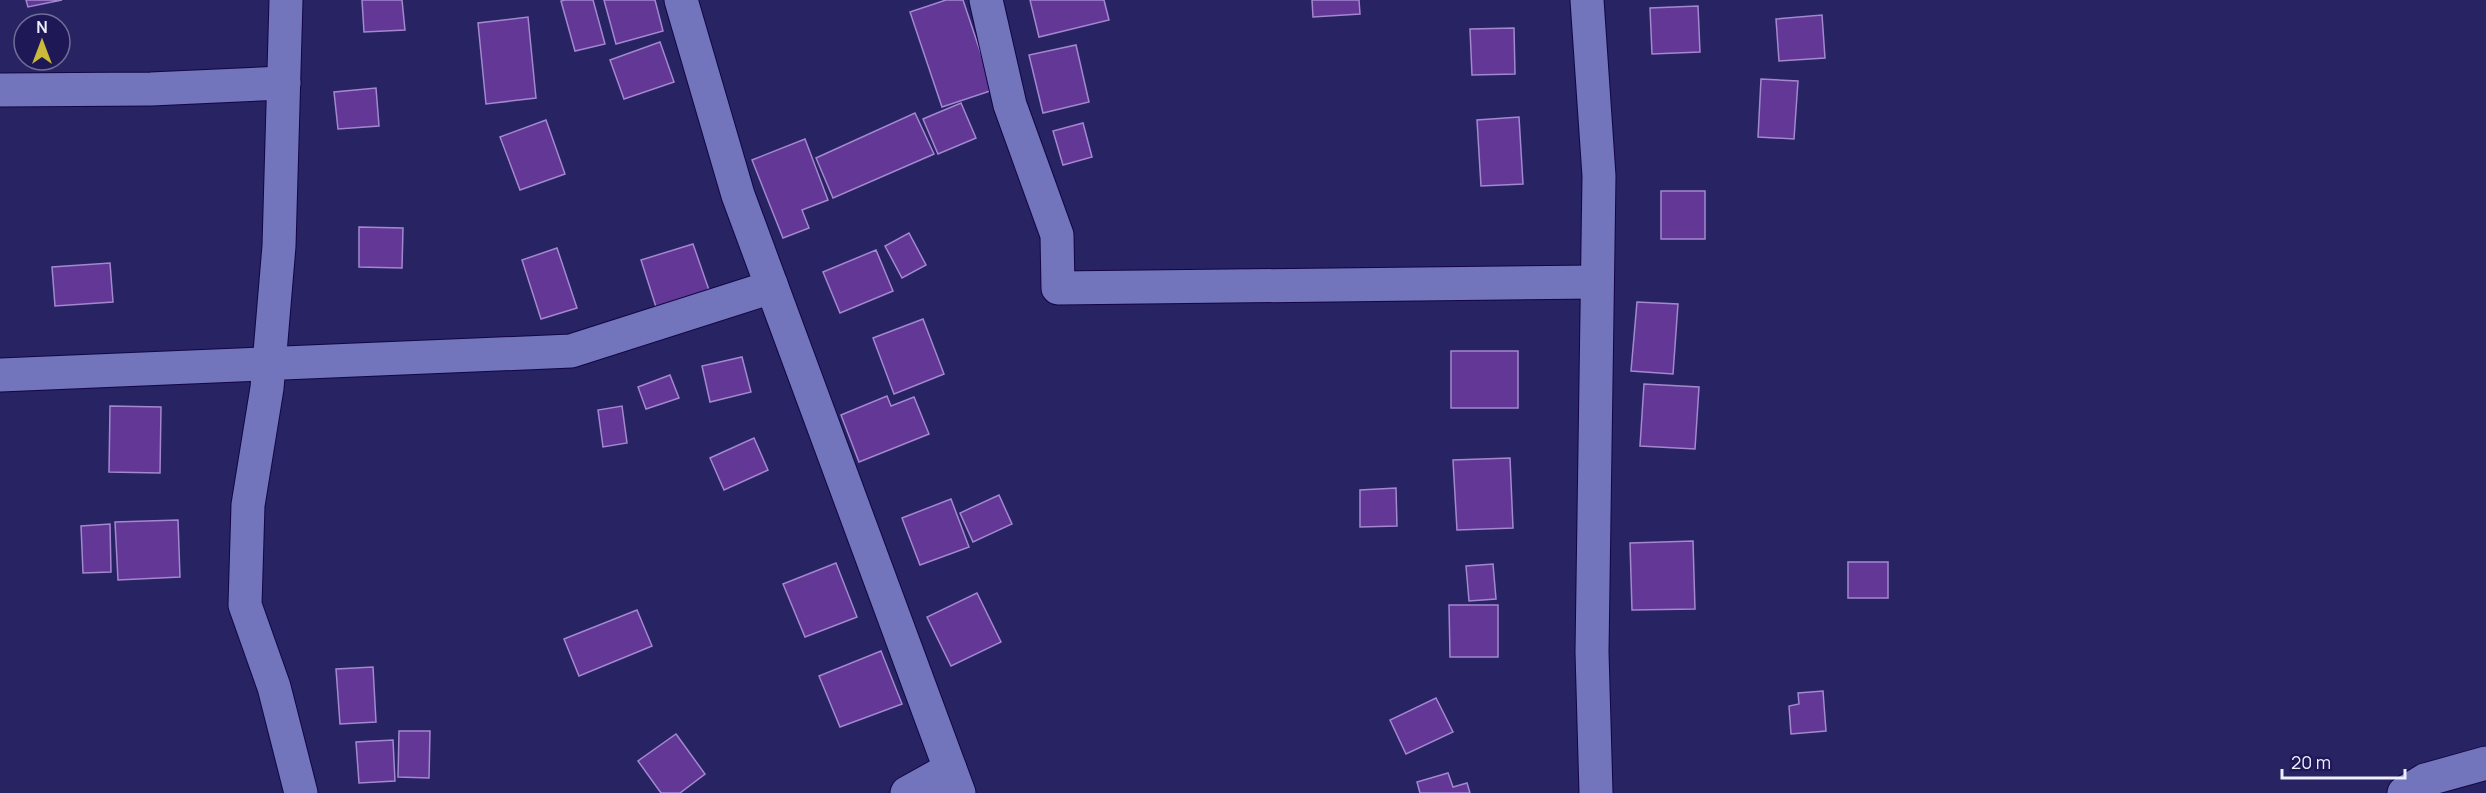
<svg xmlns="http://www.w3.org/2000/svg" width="2486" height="793" viewBox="0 0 2486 793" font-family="Manrope,sans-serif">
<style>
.building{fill:#623796;stroke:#a388cf;stroke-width:1.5}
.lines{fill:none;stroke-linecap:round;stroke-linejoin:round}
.minor-casing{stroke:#130645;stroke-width:35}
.minor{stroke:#7275bb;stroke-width:33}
</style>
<rect width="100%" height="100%" fill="#282362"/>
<!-- building -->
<g class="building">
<polygon points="26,0 62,0 28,7"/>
<polygon points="362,0 402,0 405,30 364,32"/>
<polygon points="565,0 593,0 605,44 575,51 561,1"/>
<polygon points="604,0 655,0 663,31 616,44"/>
<polygon points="946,0 963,0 993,90 942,107 910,12"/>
<polygon points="1030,0 1104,0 1109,20 1039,37"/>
<polygon points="1312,0 1359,0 1360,14 1313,17"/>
<polygon points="1698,6 1700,52 1652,54 1650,8"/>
<polygon points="1822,15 1825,58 1779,61 1776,19"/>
<polygon points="528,17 536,98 486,104 478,23"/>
<polygon points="1514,28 1515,74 1472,75 1470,29"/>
<polygon points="660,42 674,82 624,99 610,60"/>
<polygon points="1076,45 1089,102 1043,113 1029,55"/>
<polygon points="1761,79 1798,81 1794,139 1758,137"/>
<polygon points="376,88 379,126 338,129 334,92"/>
<polygon points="961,103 976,138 938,154 923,119"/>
<polygon points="915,113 934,154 833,198 816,158"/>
<polygon points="1519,117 1523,184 1481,186 1477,120"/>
<polygon points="546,120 565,174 520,190 500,137"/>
<polygon points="1083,123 1092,157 1063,165 1053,131"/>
<polygon points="805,139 828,200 802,210 809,228 783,238 752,160"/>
<rect x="1661" y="191" width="44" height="48"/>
<polygon points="359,227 403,228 402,268 359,267"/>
<polygon points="909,233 926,265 902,278 885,246"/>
<polygon points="693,244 710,293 657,310 641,260"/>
<polygon points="557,248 577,308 541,319 522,260"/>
<polygon points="876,250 893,291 840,313 823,272"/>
<polygon points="110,263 113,302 55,306 52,267"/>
<polygon points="1637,302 1678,304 1673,374 1631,371"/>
<polygon points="923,319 944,374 894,394 873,338"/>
<rect x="1451" y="351" width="67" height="57"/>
<polygon points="742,357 751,392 710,402 702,366"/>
<polygon points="670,375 679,398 646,409 638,387"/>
<polygon points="1644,384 1699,387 1695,449 1640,446"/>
<polygon points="887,396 891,406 914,397 929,434 859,462 841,415"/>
<polygon points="110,406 161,407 160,473 109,472"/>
<polygon points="622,406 627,443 603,447 598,410"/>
<polygon points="754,438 768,470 724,490 710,458"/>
<polygon points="1510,458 1513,528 1457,530 1453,460"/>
<polygon points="1396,488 1397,526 1360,527 1360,490"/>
<polygon points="999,495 1012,524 973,542 960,513"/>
<polygon points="951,499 969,547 920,565 902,518"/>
<polygon points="178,520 180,577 118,580 115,522"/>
<polygon points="110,524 111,572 83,573 81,526"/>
<polygon points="1693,541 1695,609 1632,610 1630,543"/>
<rect x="1848" y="562" width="40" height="36"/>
<polygon points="836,563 857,617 805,637 783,584"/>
<polygon points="1493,564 1496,599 1469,601 1466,566"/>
<polygon points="977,593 1001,642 951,666 927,617"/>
<polygon points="1449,605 1498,605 1498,657 1450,657"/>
<polygon points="637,610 652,646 579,676 564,639"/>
<polygon points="881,651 902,704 840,727 819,676"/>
<polygon points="373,667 376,722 340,724 336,669"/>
<polygon points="1823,691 1826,731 1791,734 1789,706 1799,704 1798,693"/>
<polygon points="1436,698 1453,732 1406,754 1390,720"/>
<polygon points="399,731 430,731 429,778 398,777"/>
<polygon points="676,734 705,774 680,793 661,793 638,761"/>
<polygon points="393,740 395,781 359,783 356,742"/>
<polygon points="1448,773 1453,787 1467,783 1470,793 1420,793 1417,782"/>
</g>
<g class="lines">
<defs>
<g id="minor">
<polyline points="286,0 279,246 267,388 248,505 245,605 274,687 301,793"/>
<polyline points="681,0 738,195 959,793"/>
<polyline points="986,0 1010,105 1057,235 1058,288 1597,282"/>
<polyline points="1587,0 1599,176 1592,652 1596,793"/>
<polyline points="0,90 151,89 284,83"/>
<polyline points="0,375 571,351 759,291 771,284"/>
<polyline points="907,793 950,769"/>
<polyline points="2404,793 2425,780 2486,763"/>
</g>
</defs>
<!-- minor casing -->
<use href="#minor" class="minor-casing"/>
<!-- minor -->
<use href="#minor" class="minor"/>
</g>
<!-- north arrow -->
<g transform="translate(42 42)"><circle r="28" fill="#1f1856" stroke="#716e99" stroke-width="1.5"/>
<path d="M0-4.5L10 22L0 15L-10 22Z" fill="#cbb939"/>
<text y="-9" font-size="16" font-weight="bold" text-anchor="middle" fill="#edeefe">N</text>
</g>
<!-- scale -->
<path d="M2282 769v9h123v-9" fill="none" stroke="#edeefe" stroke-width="3"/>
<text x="2291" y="769" font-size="18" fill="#edeefe" stroke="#1f1856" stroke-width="4.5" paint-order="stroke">20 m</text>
</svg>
